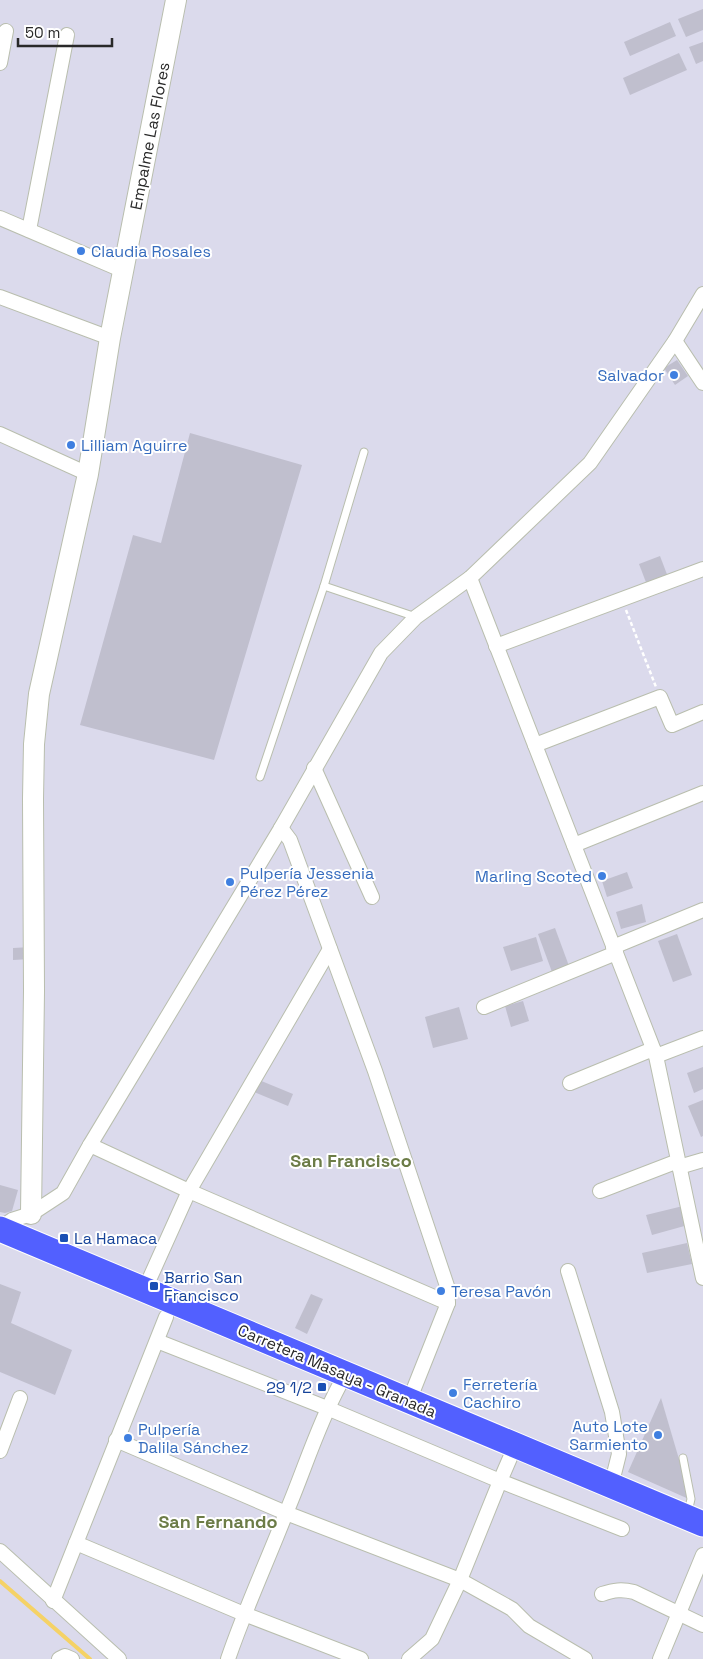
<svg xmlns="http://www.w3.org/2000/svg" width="703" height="1659" viewBox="0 0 703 1659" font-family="'Space Grotesk',sans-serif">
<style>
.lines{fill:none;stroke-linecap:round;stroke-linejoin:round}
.stream{stroke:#f5d266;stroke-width:4}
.building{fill:#c0bfce}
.lane-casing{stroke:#b9beae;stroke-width:9}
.street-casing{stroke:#b9beae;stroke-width:16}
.secondary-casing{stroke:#b9beae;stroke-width:22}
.highway-casing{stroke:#fff;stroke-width:27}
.path{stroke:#fff;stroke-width:2.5;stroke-dasharray:4 2.5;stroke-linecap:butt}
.lane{stroke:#fff;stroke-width:7}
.street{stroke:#fff;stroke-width:14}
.secondary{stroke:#fff;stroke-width:20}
.highway{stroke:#5260ff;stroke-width:25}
.shop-dot{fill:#3f7fe0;stroke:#fff;stroke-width:2}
.transit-dot{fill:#1a4fb4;stroke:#fff;stroke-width:2}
.labels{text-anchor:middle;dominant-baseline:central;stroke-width:4;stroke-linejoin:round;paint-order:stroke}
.street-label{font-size:16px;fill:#292929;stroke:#fff}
.shop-label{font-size:16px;fill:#366cbe;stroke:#fff;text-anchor:start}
.transit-label{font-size:16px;fill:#164399;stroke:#fff;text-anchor:start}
.neighbourhood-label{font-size:18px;font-weight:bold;fill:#6c7c47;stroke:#fff}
</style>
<rect width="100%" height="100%" fill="#dbdaec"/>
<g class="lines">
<!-- stream -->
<polyline class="stream" points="0,1581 90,1659"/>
</g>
<!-- building -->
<g class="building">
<polygon points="703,9 703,30 686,37 678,19"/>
<polygon points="670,22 676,36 630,56 624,42"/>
<polygon points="703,42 703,61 696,64 689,47"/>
<polygon points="679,53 687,70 630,95 623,78"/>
<polygon points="677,360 688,376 675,385 664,368"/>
<polygon points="190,433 302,465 214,760 80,725 133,535 161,543"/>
<polygon points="660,556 668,577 647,585 639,564"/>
<polygon points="627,872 633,888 607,897 602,881"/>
<polygon points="642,904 646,922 621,929 616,912"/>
<polygon points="555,928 569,966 552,972 538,934"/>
<polygon points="677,934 692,975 673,982 658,941"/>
<polygon points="536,937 543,961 511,971 503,947"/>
<polygon points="31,947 31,959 13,960 13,948"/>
<polygon points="523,1001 529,1021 511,1027 505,1006"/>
<polygon points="459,1007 468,1039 433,1048 425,1017"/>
<polygon points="703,1067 703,1089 694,1093 687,1073"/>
<polygon points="259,1080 293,1094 288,1106 254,1092"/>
<polygon points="703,1100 703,1136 701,1137 688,1106"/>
<polygon points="0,1185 18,1190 12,1211 5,1213 0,1212"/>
<polygon points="683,1206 688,1225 652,1235 646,1215"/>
<polygon points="687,1243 692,1264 647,1273 642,1253"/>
<polygon points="0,1284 21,1292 11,1323 72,1350 55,1395 0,1372"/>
<polygon points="311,1294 323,1299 307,1334 295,1328"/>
<polygon points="661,1398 691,1500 628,1472"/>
</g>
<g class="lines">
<defs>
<g id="lane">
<polyline points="324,586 364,452"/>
<polyline points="260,777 324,586 416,617"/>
<polyline points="683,1458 691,1499 688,1512"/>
</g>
<g id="street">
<polyline points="0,63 6,31"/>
<polyline points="0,218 124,271"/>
<polyline points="29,230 67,35"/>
<polyline points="0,297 110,338"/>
<polyline points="675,341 703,383"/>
<polyline points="0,434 88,474"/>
<polyline points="470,578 656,1056 703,1278"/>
<polyline points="496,646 703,569"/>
<polyline points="535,745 660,697 672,725 703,712"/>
<polyline points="314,768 372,897"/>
<polyline points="281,828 290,840 375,1071 447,1286 448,1303 409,1401"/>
<polyline points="574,845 703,793"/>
<polyline points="613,947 703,910"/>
<polyline points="484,1007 616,953"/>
<polyline points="656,1056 703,1038"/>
<polyline points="570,1083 653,1049"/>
<polyline points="90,1145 189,1191 448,1303"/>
<polyline points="679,1167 703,1160"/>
<polyline points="600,1191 678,1161"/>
<polyline points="0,1228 12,1220 31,1214 63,1193 90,1145 281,828 381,653 416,617 470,578 590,463 675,341 703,294"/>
<polyline points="568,1271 612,1412 619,1454 611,1486"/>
<polyline points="144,1291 189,1191 330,949"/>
<polyline points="157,1341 327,1408 500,1481 622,1529"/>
<polyline points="116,1440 286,1513 460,1580 512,1609 529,1626 585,1659"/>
<polyline points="0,1451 20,1398"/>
<polyline points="76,1543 244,1614 361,1659"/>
<polyline points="0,1551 119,1659"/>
<path d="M 602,1594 C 614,1590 622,1589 634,1592 L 703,1625"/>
<polyline points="53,1601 166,1317"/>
<polyline points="59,1659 65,1656 72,1659"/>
<path d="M 228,1659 C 245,1609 267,1562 286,1513 C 304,1471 317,1427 339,1386"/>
<polyline points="409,1659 432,1639 460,1580 500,1481 510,1458"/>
<polyline points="660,1659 703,1555"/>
</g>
<polyline id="secondary" points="31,1214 34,991 33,799 34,744 39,694 88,474 110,338 176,0"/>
<polyline id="highway" points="0,1229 703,1524"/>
</defs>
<!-- lane casing -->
<use href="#lane" class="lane-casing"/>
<!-- street casing -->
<use href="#street" class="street-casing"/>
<!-- secondary casing -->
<use href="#secondary" class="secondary-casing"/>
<!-- highway casing -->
<use href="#highway" class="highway-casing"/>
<!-- path -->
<polyline class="path" points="626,610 656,687"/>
<!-- lane -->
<use href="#lane" class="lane"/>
<!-- street -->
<use href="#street" class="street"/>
<!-- secondary -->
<use href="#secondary" class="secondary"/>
<!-- highway -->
<use href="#highway" class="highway"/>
</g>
<!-- markers -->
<g class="shop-dot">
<circle cx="81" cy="251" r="5"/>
<circle cx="674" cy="375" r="5"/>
<circle cx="71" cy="445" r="5"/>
<circle cx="602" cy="876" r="5"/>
<circle cx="230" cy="882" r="5"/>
<circle cx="441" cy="1291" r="5"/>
<circle cx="453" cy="1393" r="5"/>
<circle cx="658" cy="1435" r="5"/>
<circle cx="128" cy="1438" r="5"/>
</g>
<g class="transit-dot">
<rect x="59" y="1233" width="10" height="10" rx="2.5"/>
<rect x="149" y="1281" width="10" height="10" rx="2.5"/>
<rect x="317" y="1382" width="10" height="10" rx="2.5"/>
</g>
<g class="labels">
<!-- street labels -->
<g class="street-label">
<text transform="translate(150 136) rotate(-79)">Empalme Las Flores</text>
<text transform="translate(337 1371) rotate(23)">Carretera Masaya - Granada</text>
</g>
<!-- shop labels -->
<g class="shop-label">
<text x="91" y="251">Claudia Rosales</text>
<text x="664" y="375" text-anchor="end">Salvador</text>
<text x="81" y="445">Lilliam Aguirre</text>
<text x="240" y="873">Pulpería Jessenia<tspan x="240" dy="18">Pérez Pérez</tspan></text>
<text x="592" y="876" text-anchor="end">Marling Scoted</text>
<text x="451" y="1291">Teresa Pavón</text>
<text x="463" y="1384">Ferretería<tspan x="463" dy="18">Cachiro</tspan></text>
<text x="648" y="1426" text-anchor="end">Auto Lote<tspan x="648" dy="18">Sarmiento</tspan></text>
<text x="138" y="1429">Pulpería<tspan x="138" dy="18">Dalila Sánchez</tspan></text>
</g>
<!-- transit labels -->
<g class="transit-label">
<text x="74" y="1238">La Hamaca</text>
<text x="164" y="1277">Barrio San<tspan x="164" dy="18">Francisco</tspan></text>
<text x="312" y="1387" text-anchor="end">29 1/2</text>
</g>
<!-- neighbourhood labels -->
<g class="neighbourhood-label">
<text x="351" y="1160">San Francisco</text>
<text x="218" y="1521">San Fernando</text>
</g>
</g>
<!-- scale -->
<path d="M18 38v8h94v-8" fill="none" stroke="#292929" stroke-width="2.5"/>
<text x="25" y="38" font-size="15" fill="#292929" stroke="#ffffff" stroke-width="4" paint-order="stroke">50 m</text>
</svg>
